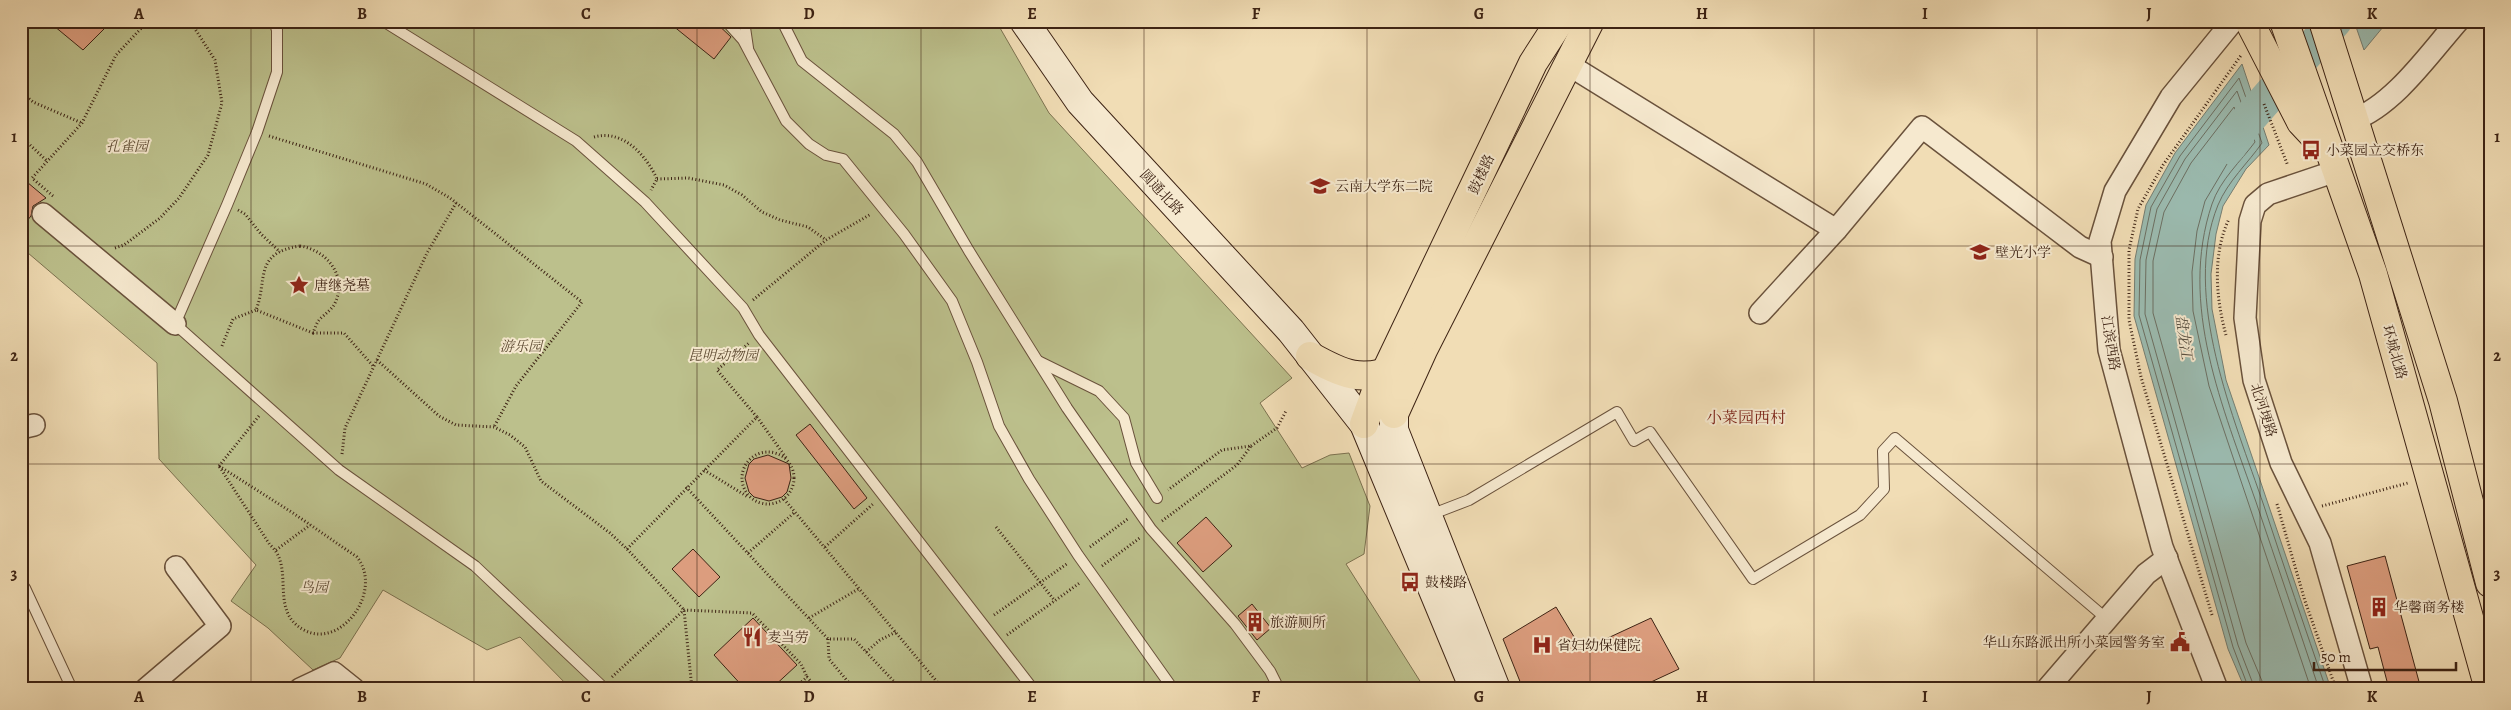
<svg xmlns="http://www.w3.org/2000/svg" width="2511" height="710" font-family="Alegreya,'Noto Serif SC',serif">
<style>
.green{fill:#bcc08c;stroke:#7c7250}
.water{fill:#9bbbb0;stroke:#757e72}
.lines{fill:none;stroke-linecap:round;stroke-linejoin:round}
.shore{stroke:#6c6f62;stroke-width:1}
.river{stroke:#9bbbb0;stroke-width:34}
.building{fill:#dc9d7e;stroke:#3d2314}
.lane-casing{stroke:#6a523c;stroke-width:12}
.street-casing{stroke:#6a523c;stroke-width:24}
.secondary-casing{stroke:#3d2314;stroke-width:30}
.primary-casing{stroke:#3d2314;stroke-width:30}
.path{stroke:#3d2314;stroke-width:3;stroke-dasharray:1 2.5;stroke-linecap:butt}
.lane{stroke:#f6e9cf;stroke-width:10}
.street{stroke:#f6e9cf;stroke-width:21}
.secondary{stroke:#f6e9cf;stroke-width:28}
.primary{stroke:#f1ddb5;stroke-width:28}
.grid{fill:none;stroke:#3d2314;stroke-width:1;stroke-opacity:0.55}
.labels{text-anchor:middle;stroke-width:4;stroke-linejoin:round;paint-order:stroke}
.park-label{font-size:14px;font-style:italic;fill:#5d4a32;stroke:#f6e9cf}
.poi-label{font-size:14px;fill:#3d2314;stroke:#f6e9cf;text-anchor:start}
.street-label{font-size:14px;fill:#3d2314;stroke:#f6e9cf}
.water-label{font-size:15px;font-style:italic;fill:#595143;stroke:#f6e9cf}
.quarter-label{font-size:16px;fill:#7a1f14;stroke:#f6e9cf}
.neatline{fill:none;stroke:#3d2314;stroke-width:2}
.grid-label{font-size:16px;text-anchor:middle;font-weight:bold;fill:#3d2314}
</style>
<rect width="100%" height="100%" fill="#f1ddb5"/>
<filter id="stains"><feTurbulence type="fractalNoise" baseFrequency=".004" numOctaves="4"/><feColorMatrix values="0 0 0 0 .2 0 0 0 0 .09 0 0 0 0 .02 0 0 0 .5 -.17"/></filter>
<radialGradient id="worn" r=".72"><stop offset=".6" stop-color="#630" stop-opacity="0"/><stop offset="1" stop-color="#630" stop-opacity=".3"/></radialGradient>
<!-- green -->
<polygon class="green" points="21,21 996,21 1049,113 1292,378 1260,403 1302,468 1330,455 1349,453 1370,506 1364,554 1346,564 1425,689 571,689 520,637 487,650 383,590 340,658 313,670 268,628 231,601 256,565 159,459 157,363 21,247"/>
<!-- water -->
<g class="water">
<polygon points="2354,21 2388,21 2364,50"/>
<polygon points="2242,64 2269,145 2246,169 2223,206 2216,234 2211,274 2212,309 2226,380 2331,689 2245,689 2228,649 2134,316 2135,259 2146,205 2175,153"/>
</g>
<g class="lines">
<!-- shore -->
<g class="shore">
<path d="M2249,689L2233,647L2139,315L2140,260L2151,207L2180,156L2239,78L2262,143C2248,163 2228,181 2218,205C2181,296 2234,418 2264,506C2284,567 2305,628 2326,689"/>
<path d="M2255,689L2238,645L2145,314L2146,260L2157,209L2185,159L2237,91L2255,142C2241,161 2220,180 2212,204C2178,305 2223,407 2256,502C2277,564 2298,626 2319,689"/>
<polyline points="2263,689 2262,681 2246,643 2153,313 2153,261 2164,212 2191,163 2234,107 2247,140 2230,159 2205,201 2197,231 2192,272 2193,311 2209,386 2311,689"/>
</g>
<!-- river -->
<polyline class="river" points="2229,147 2246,122 2335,21"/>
</g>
<!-- building -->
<g class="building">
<polygon points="48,21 112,21 83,50"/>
<polygon points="667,21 714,21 731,37 714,59"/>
<polygon points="21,177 46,198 33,206 31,216 21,228"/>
<polygon points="810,424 867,498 854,509 796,435"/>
<polygon points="768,455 789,464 791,478 787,492 782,497 769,501 754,497 749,492 745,478 749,464 754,459"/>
<polygon points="1206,517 1232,546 1203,572 1177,543"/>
<polygon points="693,549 720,577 699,597 672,569"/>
<polygon points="2385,556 2421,689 2389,689 2378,647 2370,649 2347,566"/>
<polygon points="1252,604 1271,628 1257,640 1238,616"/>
<polygon points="1556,607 1582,650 1651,618 1679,669 1636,689 1523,689 1503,639"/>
<polygon points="753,618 797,665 771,689 745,689 714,655"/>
</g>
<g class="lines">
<defs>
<g id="lane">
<polyline points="274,21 277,30 277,72 257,132 227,205 175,324 339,470 475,566 605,689"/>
<polyline points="383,21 576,141 645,202 743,308 759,335 1033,689"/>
<polyline points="726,21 743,40 786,121 809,144 826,155 843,159 904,234 952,301 977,362 999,426 1029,479 1078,555 1173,689"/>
<polyline points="744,21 748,48"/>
<polyline points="782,21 802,61 894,134 917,162 969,251 1067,408 1151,529 1235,624 1270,671 1279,689"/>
<polyline points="1038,361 1099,391 1124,418 1136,463 1157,498"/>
<polyline points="1430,515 1469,500 1617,412 1634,441 1650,432 1753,579 1860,515 1884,489 1883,451 1895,438 2108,620"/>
<polyline points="25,588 72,689"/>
</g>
<g id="street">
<polyline points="1569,65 1836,230"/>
<path d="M2353,120C2394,105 2429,54 2458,21"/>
<polyline points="2336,171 2268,194 2255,205 2250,221 2245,318 2254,380 2281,463 2320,543 2362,689"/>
<polyline points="43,214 175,324"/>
<polyline points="1760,313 1836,230 1922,127 2080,247 2102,257"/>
<polyline points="21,428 34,425"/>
<polyline points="146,689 220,626 176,567"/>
<polyline points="300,689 334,673 354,689"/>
<polyline points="2047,689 2146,574 2167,558"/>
<polyline points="2217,689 2162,547 2109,350 2100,241 2115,191 2171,97 2233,21"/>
</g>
<g id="secondary">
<polyline points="1024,21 1080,102 1291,331 1364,424 1474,689"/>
<polyline points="1394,414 1394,430 1496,689"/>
</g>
<g id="primary">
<polyline points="2249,21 2301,122 2315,137"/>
<polyline points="2284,21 2373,274 2489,689"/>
<polyline points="2323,21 2443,401 2490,583"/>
<path d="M1310,356C1344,375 1360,382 1398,369"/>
<polyline points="1394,414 1423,350 1590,21"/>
<polyline points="1364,424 1375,394 1533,63 1560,21"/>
</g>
</defs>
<!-- lane casing -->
<use href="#lane" class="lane-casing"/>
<!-- street casing -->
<use href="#street" class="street-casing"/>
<!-- secondary casing -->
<use href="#secondary" class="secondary-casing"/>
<!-- primary casing -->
<use href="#primary" class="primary-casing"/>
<!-- path -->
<g class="path">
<polyline points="21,92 33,102 82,123"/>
<polyline points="2264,104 2288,166"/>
<polyline points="269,136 426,184 450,198 582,302 516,386 494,427"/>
<path d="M594,137C623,129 646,155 657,179L651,190"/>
<polyline points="21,140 28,143 47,161"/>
<polyline points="657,179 688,178 724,185 742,195 762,212 780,220 808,227 826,240"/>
<polyline points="53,196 32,178 82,123 116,55 148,21"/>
<polyline points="238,210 245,214 261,234 280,252"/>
<path d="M300,246C327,250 349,277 334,305C330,311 325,314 320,319C317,322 315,328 313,333L256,310C268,280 253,253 300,246Z"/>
<polyline points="115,248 124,245 160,218 179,198 208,155 222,103 215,60 190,21"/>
<polyline points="753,300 826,240 871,214"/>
<polyline points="313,333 344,333 374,367"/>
<path d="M2226,335C2216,299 2212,254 2229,219"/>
<polyline points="222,346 233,319 256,310"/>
<polyline points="377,360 439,416 456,425 494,427 510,435 525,447 541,481 610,533 627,549 684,610 692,689"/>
<polyline points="757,417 787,459"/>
<polyline points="1251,446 1277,428 1286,411"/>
<circle cx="768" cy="478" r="26"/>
<polyline points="342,454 345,428 427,253 456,203"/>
<path d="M219,466L293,513L357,557C384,591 341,650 304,630C268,611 296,567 270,545Z"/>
<polyline points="219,466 259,416"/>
<polyline points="704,470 748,497"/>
<polyline points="686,487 828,639 854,639 901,689"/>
<polyline points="784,499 943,689"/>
<polyline points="2277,504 2305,601 2336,689"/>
<polyline points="2322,506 2408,483"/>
<polyline points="1162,521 1237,465 1251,446 1222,450 1168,490"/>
<polyline points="996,527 1055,601"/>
<polyline points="825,547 873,504"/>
<polyline points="1090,547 1129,518"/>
<polyline points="627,549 757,417 717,370 749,343"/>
<polyline points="276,550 310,525"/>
<polyline points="21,552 25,560 25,575"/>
<polyline points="748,553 795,512"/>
<polyline points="1102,566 1141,537"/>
<polyline points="994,615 1068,563"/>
<polyline points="2212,615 2141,377 2129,320 2129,250 2138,209 2163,165 2242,54"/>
<polyline points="809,618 860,588"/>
<polyline points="1007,635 1081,582"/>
<polyline points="828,639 829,659 854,689"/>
<polyline points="866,652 880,640 896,632"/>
<polyline points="612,677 684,610 752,613 801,664 807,677"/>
<polyline points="794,689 807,677 818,689"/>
<polyline points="929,689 939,683"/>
</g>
<!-- lane -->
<use href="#lane" class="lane"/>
<!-- street -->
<use href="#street" class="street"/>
<!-- secondary -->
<use href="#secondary" class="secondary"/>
<!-- primary -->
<use href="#primary" class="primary"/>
</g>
<!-- grid -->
<path class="grid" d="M251,21V689M474,21V689M697,21V689M921,21V689M1144,21V689M1367,21V689M1590,21V689M1814,21V689M2037,21V689M2260,21V689M21,246H2490M21,464H2490"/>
<!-- icons -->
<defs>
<symbol id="bus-bare" viewBox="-9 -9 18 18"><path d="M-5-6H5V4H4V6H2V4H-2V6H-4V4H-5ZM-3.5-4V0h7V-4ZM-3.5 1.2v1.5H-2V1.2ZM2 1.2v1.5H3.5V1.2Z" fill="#8f2418" stroke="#f6e9cf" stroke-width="2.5" paint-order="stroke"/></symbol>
<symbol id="university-bare" viewBox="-9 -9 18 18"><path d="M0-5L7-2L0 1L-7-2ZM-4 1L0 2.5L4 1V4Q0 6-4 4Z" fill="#8f2418" stroke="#f6e9cf" stroke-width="2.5" paint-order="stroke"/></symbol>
<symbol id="school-bare" viewBox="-9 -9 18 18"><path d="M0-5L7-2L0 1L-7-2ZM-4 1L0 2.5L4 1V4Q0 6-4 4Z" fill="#8f2418" stroke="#f6e9cf" stroke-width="2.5" paint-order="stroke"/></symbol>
<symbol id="sight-bare" viewBox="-9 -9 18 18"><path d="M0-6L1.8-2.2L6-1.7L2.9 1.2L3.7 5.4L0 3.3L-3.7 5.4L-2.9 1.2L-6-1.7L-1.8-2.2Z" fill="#8f2418" stroke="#f6e9cf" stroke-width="2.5" paint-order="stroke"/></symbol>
<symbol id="building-bare" viewBox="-9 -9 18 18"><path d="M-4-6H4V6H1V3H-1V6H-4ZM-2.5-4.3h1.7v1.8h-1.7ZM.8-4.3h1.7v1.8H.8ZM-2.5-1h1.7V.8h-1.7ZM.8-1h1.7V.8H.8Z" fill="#8f2418" stroke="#f6e9cf" stroke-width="2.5" paint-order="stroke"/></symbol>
<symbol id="restaurant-bare" viewBox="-9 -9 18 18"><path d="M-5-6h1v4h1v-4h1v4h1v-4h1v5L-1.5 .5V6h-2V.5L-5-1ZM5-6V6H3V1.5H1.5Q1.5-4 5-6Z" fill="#8f2418" stroke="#f6e9cf" stroke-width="2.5" paint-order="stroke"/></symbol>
<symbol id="civic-bare" viewBox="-9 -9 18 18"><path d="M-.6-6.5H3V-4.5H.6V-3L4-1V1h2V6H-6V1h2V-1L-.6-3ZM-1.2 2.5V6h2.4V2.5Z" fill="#8f2418" stroke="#f6e9cf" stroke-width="2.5" paint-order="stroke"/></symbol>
<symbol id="hospital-bare" viewBox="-9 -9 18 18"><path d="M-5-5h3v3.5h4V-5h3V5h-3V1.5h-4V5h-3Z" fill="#8f2418" stroke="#f6e9cf" stroke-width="2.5" paint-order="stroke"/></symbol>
</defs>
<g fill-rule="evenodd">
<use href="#bus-bare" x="2297" y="136" width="28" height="28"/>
<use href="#university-bare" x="1306" y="172" width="28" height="28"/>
<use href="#school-bare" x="1966" y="238" width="28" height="28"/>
<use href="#sight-bare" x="285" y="271" width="28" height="28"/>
<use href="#bus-bare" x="1396" y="568" width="28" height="28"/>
<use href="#building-bare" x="2365" y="593" width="28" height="28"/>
<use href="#building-bare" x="1241" y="608" width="28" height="28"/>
<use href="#restaurant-bare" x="738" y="623" width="28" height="28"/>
<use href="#civic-bare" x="2166" y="628" width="28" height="28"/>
<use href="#hospital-bare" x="1528" y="631" width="28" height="28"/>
</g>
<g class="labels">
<!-- park labels -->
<g class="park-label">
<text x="127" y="151">孔雀园</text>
<text x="521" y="351">游乐园</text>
<text x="723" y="360">昆明动物园</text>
<text x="314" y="592">鸟园</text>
</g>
<!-- poi labels -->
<g class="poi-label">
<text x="2326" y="155">小菜园立交桥东</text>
<text x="1335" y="191">云南大学东二院</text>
<text x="1995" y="257">壁光小学</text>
<text x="314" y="290">唐继尧墓</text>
<text x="1425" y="587">鼓楼路</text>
<text x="2394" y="612">华馨商务楼</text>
<text x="1270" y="627">旅游厕所</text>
<text x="767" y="642">麦当劳</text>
<text x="2165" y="647" text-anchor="end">华山东路派出所小菜园警务室</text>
<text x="1557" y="650">省妇幼保健院</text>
</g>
<!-- street labels -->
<g class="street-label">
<text transform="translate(1481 174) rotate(-65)" y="5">鼓楼路</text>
<text transform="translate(1162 192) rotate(47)" y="5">圆通北路</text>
<text transform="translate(2111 343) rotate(81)" y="5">江滨西路</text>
<text transform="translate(2395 352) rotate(74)" y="5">环城北路</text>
<text transform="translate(2264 410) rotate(72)" y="5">北河埂路</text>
</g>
<!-- water labels -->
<g class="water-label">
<text transform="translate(2184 337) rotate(82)" y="5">盘龙江</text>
</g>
<!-- quarter labels -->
<g class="quarter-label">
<text x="1746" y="423">小菜园西村</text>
</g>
</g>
<!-- margin -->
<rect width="2511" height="710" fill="none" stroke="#f1ddb5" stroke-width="55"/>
<!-- scale -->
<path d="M2314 662v8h142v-8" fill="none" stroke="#3d2314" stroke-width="2.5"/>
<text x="2321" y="662" font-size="15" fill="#3d2314" stroke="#f6e9cf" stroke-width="4" paint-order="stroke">50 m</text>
<rect x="28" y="28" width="2456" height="654" class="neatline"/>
<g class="grid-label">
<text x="139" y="19">A</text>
<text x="362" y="19">B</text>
<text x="586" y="19">C</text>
<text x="809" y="19">D</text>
<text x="1032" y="19">E</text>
<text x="1256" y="19">F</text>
<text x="1479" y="19">G</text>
<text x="1702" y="19">H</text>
<text x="1925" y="19">I</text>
<text x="2149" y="19">J</text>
<text x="2372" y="19">K</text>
<text x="14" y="142">1</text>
<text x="2497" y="142">1</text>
<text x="14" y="361">2</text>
<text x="2497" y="361">2</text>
<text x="14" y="579">3</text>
<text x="2497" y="579">3</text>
<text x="139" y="702">A</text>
<text x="362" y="702">B</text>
<text x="586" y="702">C</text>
<text x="809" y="702">D</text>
<text x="1032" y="702">E</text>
<text x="1256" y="702">F</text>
<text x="1479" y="702">G</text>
<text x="1702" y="702">H</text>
<text x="1925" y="702">I</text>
<text x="2149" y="702">J</text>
<text x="2372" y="702">K</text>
</g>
<rect width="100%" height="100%" filter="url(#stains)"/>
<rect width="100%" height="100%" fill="url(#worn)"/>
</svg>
